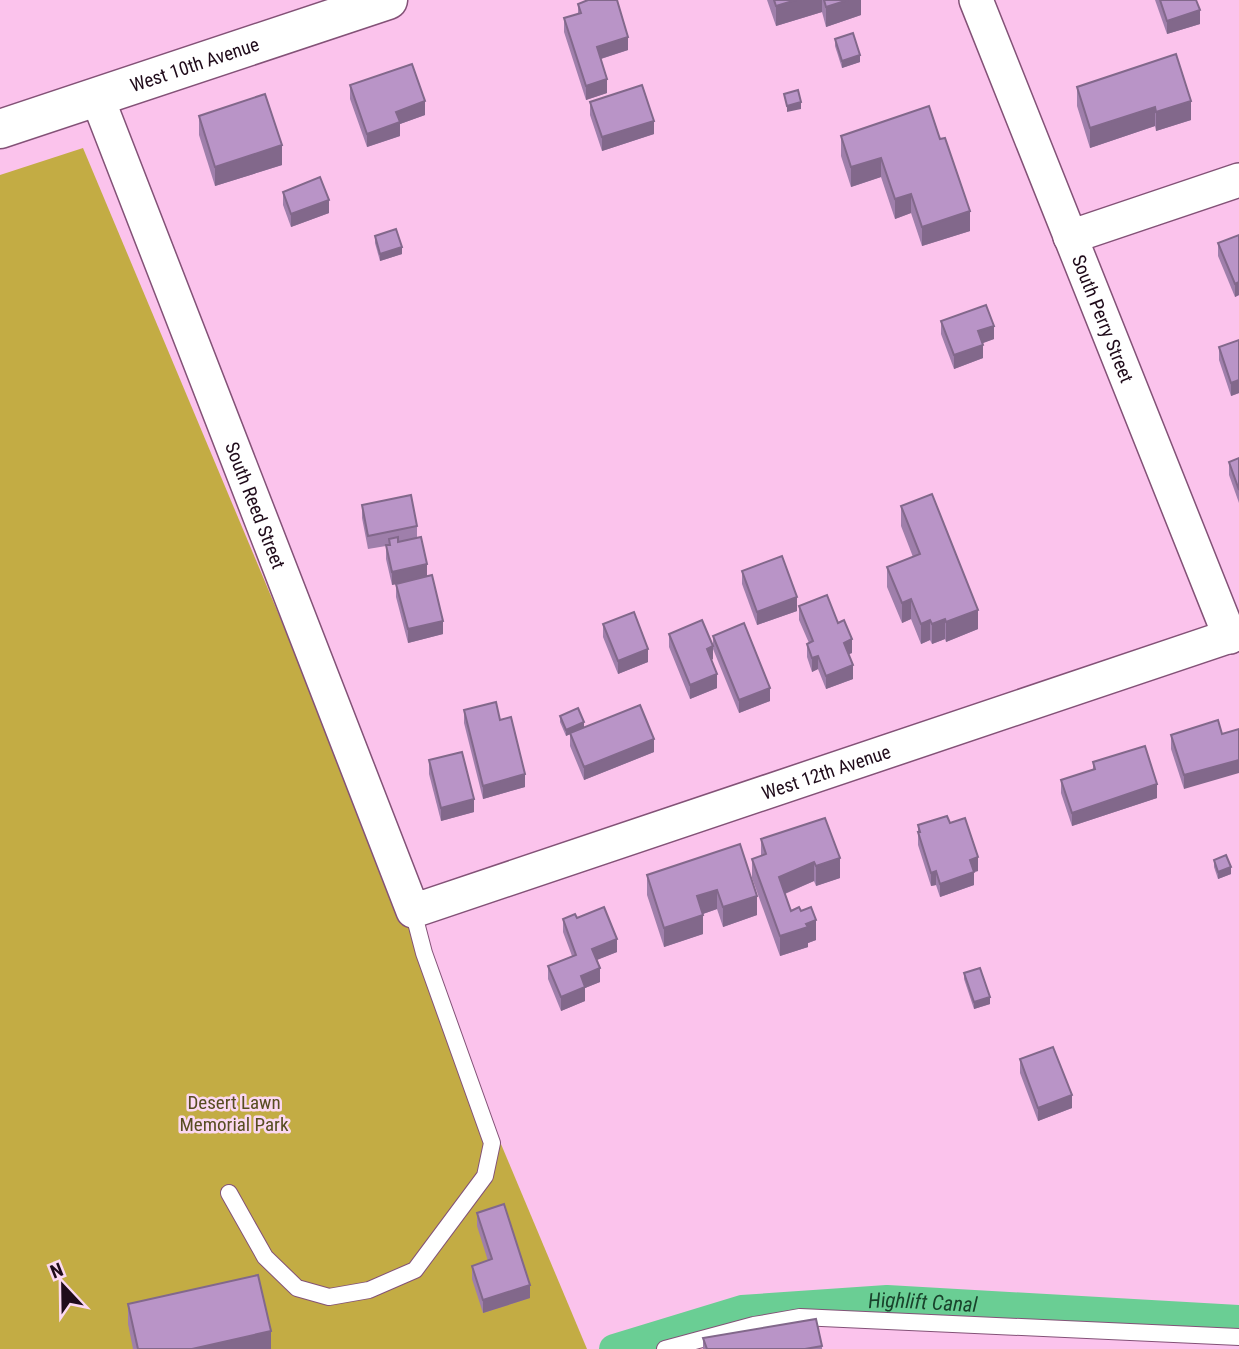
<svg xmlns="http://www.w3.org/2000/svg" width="1239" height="1349" font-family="'Roboto Condensed',sans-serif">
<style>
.green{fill:#c3ac44}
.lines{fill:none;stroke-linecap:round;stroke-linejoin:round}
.canal{stroke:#6ace94;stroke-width:30}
.lane-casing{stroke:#835277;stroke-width:18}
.street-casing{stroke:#835277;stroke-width:36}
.secondary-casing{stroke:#835277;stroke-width:41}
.lane{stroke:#fff;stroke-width:16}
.street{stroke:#fff;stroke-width:33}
.secondary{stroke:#fff;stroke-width:38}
.wall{fill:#9f7fab}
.shaded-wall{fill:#82688b}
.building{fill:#b994c7;stroke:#82688b;stroke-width:2}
.labels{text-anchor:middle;stroke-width:5;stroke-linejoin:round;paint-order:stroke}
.street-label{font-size:19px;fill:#1f0b1a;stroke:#fbd8f1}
.park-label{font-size:19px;fill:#574c21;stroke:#fbd8f1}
.water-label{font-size:21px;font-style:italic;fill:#19432c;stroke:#fbd8f1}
</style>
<rect width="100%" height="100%" fill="#fbc3ec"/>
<!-- green -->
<polygon class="green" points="83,148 587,1349 0,1349 0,175"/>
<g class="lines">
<!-- canal -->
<path class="canal" id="s1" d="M614,1349L742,1310L887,1300L1239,1320"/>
<defs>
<g id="lane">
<polyline points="229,1193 265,1257 297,1288 329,1297 369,1290 415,1270 485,1176 492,1143 424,953 413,911"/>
<polyline points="665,1349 754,1325 800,1317 1239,1337"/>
</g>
<g id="street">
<path id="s2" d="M976,0L1230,637"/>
<path id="s3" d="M97,97L413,911L1239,633"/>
<polyline points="1070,237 1239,180"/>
</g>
<g id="secondary">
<path id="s4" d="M0,129L388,0"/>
</g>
</defs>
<!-- lane casing -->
<use href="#lane" class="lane-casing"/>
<!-- street casing -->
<use href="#street" class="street-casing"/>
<!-- secondary casing -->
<use href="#secondary" class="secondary-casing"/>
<!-- lane -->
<use href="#lane" class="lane"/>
<!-- street -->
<use href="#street" class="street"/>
<!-- secondary -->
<use href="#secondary" class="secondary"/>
</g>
<!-- wall -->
<g class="wall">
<polygon points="767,0 861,0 861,15 826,27 822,12 776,26"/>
<polygon points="1155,0 1196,0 1200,24 1167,34"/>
<polygon points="578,4 628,50 601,59 607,93 586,100 564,32 564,18 578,14"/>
<polygon points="835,39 860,62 842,68 835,46"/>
<polygon points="1176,54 1191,120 1156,131 1155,126 1090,148 1077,106 1077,87"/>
<polygon points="350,85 425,115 400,124 400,136 367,147 350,99"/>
<polygon points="590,102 654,134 602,151 590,115"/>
<polygon points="199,116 282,165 215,186 199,135"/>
<polygon points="841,136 940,139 970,231 922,246 911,213 895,219 881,177 851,187 841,156"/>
<polygon points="283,192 329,213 291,227 283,205"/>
<polygon points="1239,235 1239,295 1235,297 1218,256 1218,243"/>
<polygon points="375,236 402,254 380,261 375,243"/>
<polygon points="941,321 994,339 982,343 983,358 954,369 941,334"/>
<polygon points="1239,340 1239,393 1231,396 1219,360 1219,347"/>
<polygon points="1239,458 1239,503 1229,475 1229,462"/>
<polygon points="362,505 417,526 417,538 443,634 408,643 396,597 396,584 392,585 386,559 386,546 368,549 362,518"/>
<polygon points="901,506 978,629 946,642 945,639 932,644 930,640 921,644 911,619 902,623 887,587 887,567 913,557 901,526"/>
<polygon points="742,571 797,611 757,625 742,584"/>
<polygon points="799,606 838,623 852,653 849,654 853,679 826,689 818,669 812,672 807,657 807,644 809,643 799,620"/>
<polygon points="603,624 648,662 618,674 603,637"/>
<polygon points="669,634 713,659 711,660 717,688 690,699 669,647"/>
<polygon points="713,636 770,701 739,713 713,649"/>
<polygon points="464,710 525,787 483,799 464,723"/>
<polygon points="560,716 584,727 654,752 584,780 570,746 570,734 566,736 560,722"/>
<polygon points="1222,734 1184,789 1171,749 1171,735"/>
<polygon points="429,760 474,812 441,821 429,774"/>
<polygon points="1093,762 1157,798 1072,826 1061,793 1061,780 1093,770"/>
<polygon points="825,818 840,878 816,886 814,881 785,894 791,911 816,940 808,943 808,947 780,956 752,878 752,859 761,856 761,839"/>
<polygon points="950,823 978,871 974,872 974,885 940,897 936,885 931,886 918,845 918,825"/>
<polygon points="740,844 757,915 723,927 717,909 703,914 703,934 664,947 647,895 647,875"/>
<polygon points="1214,860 1231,874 1218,879 1214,867"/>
<polygon points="577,918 617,952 596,960 600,982 585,988 585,1001 561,1011 548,979 548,966 572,956 563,932 563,919"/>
<polygon points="964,973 990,1004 974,1009 964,979"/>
<polygon points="1020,1059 1072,1108 1038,1121 1020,1073"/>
<polygon points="477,1213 530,1298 483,1313 472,1279 472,1266 488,1261 477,1226"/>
<polygon points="128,1304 271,1349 133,1349 128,1324"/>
<polygon points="703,1338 822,1346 822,1349 703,1349"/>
</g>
<!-- shaded-wall -->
<g class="shaded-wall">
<polygon points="796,0 822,0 822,12 776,26 776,6"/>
<polygon points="848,0 861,0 861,15 826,27 826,7"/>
<polygon points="1200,10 1200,24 1167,34 1167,21"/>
<polygon points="628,37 628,50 597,60 597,47"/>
<polygon points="860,55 860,62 842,68 842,61"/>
<polygon points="607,79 607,93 586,100 586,86"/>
<polygon points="425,101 425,115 400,124 400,136 367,147 367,134 396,112"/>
<polygon points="1191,101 1191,120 1156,131 1156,112"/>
<polygon points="801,102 801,109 787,112 787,106"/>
<polygon points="1155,107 1155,126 1090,148 1090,128"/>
<polygon points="654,121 654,134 602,151 602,137"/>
<polygon points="282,145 282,165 215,186 215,167"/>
<polygon points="881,158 881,177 851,187 851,167"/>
<polygon points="911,194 911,213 895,219 895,199"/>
<polygon points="329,200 329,213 291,227 291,214"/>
<polygon points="970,211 970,231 922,246 922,227"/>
<polygon points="402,247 402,254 380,261 380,254"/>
<polygon points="1239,282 1239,295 1235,297 1235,284"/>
<polygon points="994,326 994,339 978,345 978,331"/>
<polygon points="983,345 983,358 954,369 954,355"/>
<polygon points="1239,380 1239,393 1231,396 1231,383"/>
<polygon points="427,564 427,577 392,585 392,572"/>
<polygon points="797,597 797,611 757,625 757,612"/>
<polygon points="911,599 911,619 902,623 902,603"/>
<polygon points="978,610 978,629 946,642 946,622"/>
<polygon points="945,619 945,639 932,644 932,624"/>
<polygon points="930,620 930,640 921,644 921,624"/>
<polygon points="443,621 443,634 408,643 408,629"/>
<polygon points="852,639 852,653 844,656 844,643"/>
<polygon points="713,646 713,659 707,662 707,649"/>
<polygon points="648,649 648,662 618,674 618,661"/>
<polygon points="818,656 818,669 812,672 812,658"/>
<polygon points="853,665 853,679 826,689 826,676"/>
<polygon points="717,674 717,688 690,699 690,685"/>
<polygon points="770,688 770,701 739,713 739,700"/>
<polygon points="584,722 584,728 566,736 566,730"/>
<polygon points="654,739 654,752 584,780 584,767"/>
<polygon points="1239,760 1239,773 1184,789 1184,775"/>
<polygon points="525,774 525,787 483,799 483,786"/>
<polygon points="1157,784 1157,798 1072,826 1072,813"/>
<polygon points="474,799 474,812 441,821 441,808"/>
<polygon points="978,857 978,871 970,873 970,860"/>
<polygon points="840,858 840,878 816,886 816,866"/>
<polygon points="814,862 814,881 779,896 779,877"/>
<polygon points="1231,867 1231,874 1218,879 1218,872"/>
<polygon points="936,871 936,885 931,886 931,873"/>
<polygon points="974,872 974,885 940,897 940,884"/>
<polygon points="717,890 717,909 697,916 697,896"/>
<polygon points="757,896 757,915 723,927 723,907"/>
<polygon points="703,915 703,934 664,947 664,928"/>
<polygon points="816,920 816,940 808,943 808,947 780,956 780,936"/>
<polygon points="617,939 617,952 592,962 592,949"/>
<polygon points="600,968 600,982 585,988 585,1001 561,1011 561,997 581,976"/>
<polygon points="990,997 990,1004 974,1009 974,1002"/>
<polygon points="1072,1095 1072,1108 1038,1121 1038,1108"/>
<polygon points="530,1285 530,1298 483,1313 483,1300"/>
<polygon points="271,1331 271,1349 192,1349"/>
</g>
<!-- building -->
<g class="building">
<polygon points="588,0 617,0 628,37 597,47 607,79 586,86 564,18 581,13 578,4"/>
<polygon points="774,0 796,0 776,6"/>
<polygon points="824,0 848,0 826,7"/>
<polygon points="1160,0 1196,0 1200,10 1167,21"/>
<polygon points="853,33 860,55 842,61 835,39"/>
<polygon points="1176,54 1191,101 1156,112 1155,107 1090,128 1077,87"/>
<polygon points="412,64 425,101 396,112 400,122 367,134 350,85"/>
<polygon points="642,85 654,121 602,137 590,102"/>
<polygon points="798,90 801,102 787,106 784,94"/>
<polygon points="265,94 282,145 215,167 199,116"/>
<polygon points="929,106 940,139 945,138 970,211 922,227 911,194 895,199 881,158 851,167 841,136"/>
<polygon points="320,177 329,200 291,214 283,192"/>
<polygon points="396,229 402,247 380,254 375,236"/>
<polygon points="1239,235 1239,282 1235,284 1218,243"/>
<polygon points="986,305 994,326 978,331 983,345 954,355 941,321"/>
<polygon points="1239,340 1239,380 1231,383 1219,347"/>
<polygon points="1239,458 1239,490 1229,462"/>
<polygon points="932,494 978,610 946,622 945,619 932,624 930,620 921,624 911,599 902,603 887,567 920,554 901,506"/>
<polygon points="411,495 417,526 368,536 362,505"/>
<polygon points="398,537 398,542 421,537 427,564 392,572 386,545 390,545 389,539"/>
<polygon points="782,556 797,597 757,612 742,571"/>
<polygon points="432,575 443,621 408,629 396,584"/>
<polygon points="827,595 838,623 844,620 852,639 844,643 853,665 826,676 818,656 812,658 807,644 813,641 799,606"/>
<polygon points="634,612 648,649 618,661 603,624"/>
<polygon points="702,620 713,646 707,649 717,674 690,685 669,634"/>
<polygon points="744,623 770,688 739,700 713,636"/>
<polygon points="496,702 500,720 511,717 525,774 483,786 464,710"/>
<polygon points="640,705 654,739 584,767 570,733"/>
<polygon points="578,708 584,722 566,730 560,716"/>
<polygon points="1218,720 1222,734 1239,729 1239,760 1184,775 1171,735"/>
<polygon points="1145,746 1157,784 1072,813 1061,780 1095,769 1093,762"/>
<polygon points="462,752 474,799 441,808 429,760"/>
<polygon points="947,816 950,823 965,818 978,857 970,860 974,872 940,884 936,871 931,873 918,832 920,832 918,825"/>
<polygon points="825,818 840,858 816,866 814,862 779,877 791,911 799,907 801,911 811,907 816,920 806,924 808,927 780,936 752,859 766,854 761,839"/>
<polygon points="740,844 757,896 723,907 717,890 697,896 703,915 664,928 647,875"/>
<polygon points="1226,855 1231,867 1218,872 1214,860"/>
<polygon points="604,907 617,939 592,949 600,968 581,976 585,987 561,997 548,966 576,955 563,919 575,914 577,918"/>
<polygon points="980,968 990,997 974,1002 964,973"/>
<polygon points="1053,1047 1072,1095 1038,1108 1020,1059"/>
<polygon points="504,1204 530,1285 483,1300 472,1266 492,1259 477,1213"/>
<polygon points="258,1275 271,1331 192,1349 138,1349 128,1304"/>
<polygon points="816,1319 822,1346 805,1349 707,1349 703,1338"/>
</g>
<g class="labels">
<!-- street labels -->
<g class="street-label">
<text dy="7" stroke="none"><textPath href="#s4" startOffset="205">West 10th Avenue</textPath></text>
<text dy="7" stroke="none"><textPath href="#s2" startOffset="343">South Perry Street</textPath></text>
<text dy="7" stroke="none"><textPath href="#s3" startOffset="438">South Reed Street</textPath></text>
<text dy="7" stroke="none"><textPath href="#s3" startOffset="1309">West 12th Avenue</textPath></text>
</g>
<!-- park labels -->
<g class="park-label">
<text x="234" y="1109">Desert Lawn<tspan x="234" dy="22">Memorial Park</tspan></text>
</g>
<!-- water labels -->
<g class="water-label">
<text dy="7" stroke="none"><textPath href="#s1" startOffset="315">Highlift Canal</textPath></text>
</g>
</g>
<!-- north arrow -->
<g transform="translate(63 1286) rotate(338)" stroke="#fbd8f1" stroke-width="5" paint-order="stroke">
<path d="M0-5L12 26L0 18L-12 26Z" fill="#1f0b1a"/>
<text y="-10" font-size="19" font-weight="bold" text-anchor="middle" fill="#1f0b1a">N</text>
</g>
</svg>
